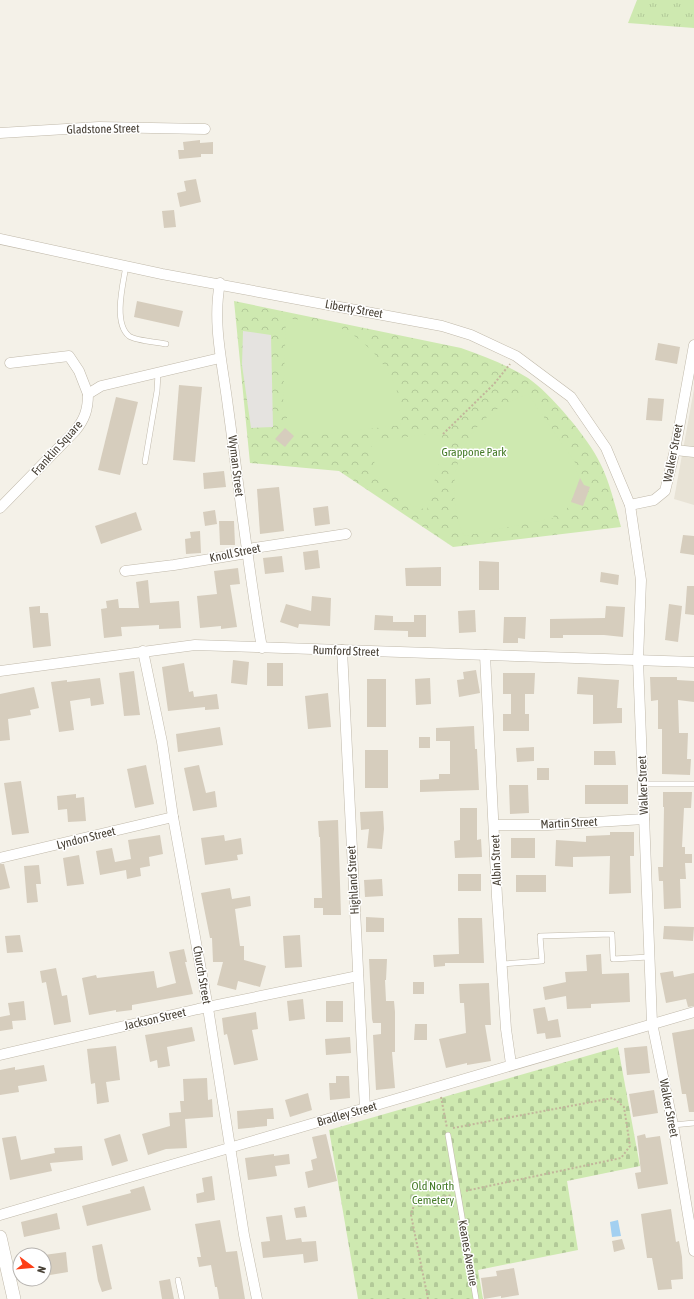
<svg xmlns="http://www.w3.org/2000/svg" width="694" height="1299" font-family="'Asap Condensed',sans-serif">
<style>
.residential{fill:#e8e3d6}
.grass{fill:url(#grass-tufts)}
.cemetery{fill:url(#cemetery-stones)}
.park{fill:url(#park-crowns)}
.pitch{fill:#cee9b0}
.parking{fill:#e5e3e0}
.water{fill:#a3d0f1}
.building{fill:#d6cdbd}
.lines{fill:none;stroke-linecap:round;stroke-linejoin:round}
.service-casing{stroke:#c0b9aa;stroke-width:6}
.minor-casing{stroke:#c0b9aa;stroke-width:11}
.tertiary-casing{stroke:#c0b9aa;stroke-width:14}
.path{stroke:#c2b59b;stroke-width:2;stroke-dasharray:2 2;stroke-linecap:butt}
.service{stroke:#fff;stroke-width:5}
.minor{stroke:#fff;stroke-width:10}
.tertiary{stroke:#fff;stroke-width:13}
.labels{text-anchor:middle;stroke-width:3;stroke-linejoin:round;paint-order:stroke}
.street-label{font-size:12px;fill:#484136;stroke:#fff}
.park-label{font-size:12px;fill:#457b28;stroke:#fff}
</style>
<defs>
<pattern id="grass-tufts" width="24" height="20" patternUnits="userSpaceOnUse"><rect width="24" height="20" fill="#cee9b0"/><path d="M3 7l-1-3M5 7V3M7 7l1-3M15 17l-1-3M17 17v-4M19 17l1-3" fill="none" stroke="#b2c998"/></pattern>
<pattern id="cemetery-stones" width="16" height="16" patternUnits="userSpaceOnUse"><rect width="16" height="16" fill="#cee9b0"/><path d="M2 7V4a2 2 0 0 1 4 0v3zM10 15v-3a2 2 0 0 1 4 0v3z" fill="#b2c998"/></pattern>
<pattern id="park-crowns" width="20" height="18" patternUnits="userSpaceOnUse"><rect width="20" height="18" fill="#cee9b0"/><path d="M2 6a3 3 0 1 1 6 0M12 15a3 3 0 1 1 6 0" fill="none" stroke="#b2c998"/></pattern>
</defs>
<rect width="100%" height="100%" fill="#f4f1e8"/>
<!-- residential -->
<polygon class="residential" points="694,389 694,505 674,499"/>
<!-- grass -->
<polygon class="grass" points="637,0 694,0 694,28 628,23"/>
<!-- cemetery -->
<polygon class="cemetery" points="618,1047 640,1166 567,1181 578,1250 478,1270 483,1299 358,1299 329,1130"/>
<!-- park -->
<path class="park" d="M234,301L461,348C484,356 507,365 528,378C550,393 589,439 600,463C610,483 615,505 621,527L453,547L339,471L250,463Z"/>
<!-- pitch -->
<g class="pitch">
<path d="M286,318C299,320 313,320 326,323C358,331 386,360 397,391C400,402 400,414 401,425L319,435V432L295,434L287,427V407L283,406Z"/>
<path d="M528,394L576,464L574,467L580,479L569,507L553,515L554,518L464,536C438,475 465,415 528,394Z"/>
<polygon points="434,433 443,438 444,444 427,510 407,504 376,472 371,442"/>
</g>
<!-- parking -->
<polygon class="parking" points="243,331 271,335 273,427 251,428 242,365"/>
<!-- water -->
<polygon class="water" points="618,1220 621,1236 612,1237 610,1222"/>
<!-- building -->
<g class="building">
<polygon points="200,140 200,143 213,142 213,154 201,154 201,157 179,159 178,150 184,150 183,142"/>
<polygon points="196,179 201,202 180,207 177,193 186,191 184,181"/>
<polygon points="174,210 176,227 164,228 162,211"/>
<polygon points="137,301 183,311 179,327 134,317"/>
<polygon points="658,343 680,347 677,364 655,360"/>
<polygon points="179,385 202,387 195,462 173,460"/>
<polygon points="116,397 138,402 120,475 98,470"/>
<polygon points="648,398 664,399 662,421 646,420"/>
<polygon points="285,428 294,436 285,447 275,439"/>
<polygon points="224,471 226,487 204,489 203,473"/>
<polygon points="580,478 584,485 590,487 583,506 571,502"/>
<polygon points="279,487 284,531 260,534 257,489"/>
<polygon points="328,506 330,524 315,526 313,508"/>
<polygon points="215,510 217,524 205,526 203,512"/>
<polygon points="136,512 142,530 101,544 95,526"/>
<polygon points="219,521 234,521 235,545 220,545"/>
<polygon points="200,531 201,553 186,554 185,539 191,538 190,532"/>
<polygon points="683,535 694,536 694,555 680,553"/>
<polygon points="318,550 320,568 305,570 303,552"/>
<polygon points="282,556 284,572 265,574 263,558"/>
<polygon points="479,561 499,562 499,590 479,590"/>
<polygon points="441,567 441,586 406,586 405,568"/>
<polygon points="238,568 240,584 230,585 237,627 221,629 221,626 200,628 197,596 217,594 214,571"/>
<polygon points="601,572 619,575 618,585 600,582"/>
<polygon points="148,580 150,603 179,601 181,628 159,629 159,625 121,627 122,636 104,638 101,609 107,608 106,601 118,599 119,608 139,608 136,582"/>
<polygon points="687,586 694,586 694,615 685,614"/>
<polygon points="312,596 331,598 330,626 299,624 298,628 280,622 286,604 311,611"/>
<polygon points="669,604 682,606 678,642 665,640"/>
<polygon points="40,606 40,613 48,613 51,646 33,648 29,607"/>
<polygon points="606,606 625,607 623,637 604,635 563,635 563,638 550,638 550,619 605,618"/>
<polygon points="475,610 476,632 459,633 458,611"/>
<polygon points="375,615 393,616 393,622 414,622 414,615 426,615 426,637 408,637 408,631 374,630"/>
<polygon points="504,617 526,617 525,639 518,638 518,643 503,643"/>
<polygon points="233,660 249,662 247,685 231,683"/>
<polygon points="184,663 189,692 193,691 194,697 217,694 219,709 205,710 205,707 168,711 162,667"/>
<rect x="267" y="663" width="16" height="23"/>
<polygon points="476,670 480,693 459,697 457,680 464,679 463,672"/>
<polygon points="134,671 140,715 124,716 119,673"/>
<polygon points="503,673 535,673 534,694 525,694 525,714 529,714 529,731 503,731 503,714 511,714 511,694 503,694"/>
<polygon points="578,677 619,680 617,708 622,708 622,723 593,724 593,695 577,694"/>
<polygon points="650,677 677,677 677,680 694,681 694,702 678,700 679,733 688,733 687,759 691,759 690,775 662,774 662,729 658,729 658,700 651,701"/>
<polygon points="100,678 104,704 91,706 90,698 70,701 74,730 59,732 51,682 67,680 67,682"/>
<polygon points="430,678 431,704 416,705 415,679"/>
<rect x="367" y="679" width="19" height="48"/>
<polygon points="34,687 39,708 30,710 31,715 8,719 10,740 0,741 0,694"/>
<polygon points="328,693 331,727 308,729 305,696"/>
<polygon points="474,726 475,749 477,749 479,790 420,792 420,780 439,779 439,774 450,774 450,741 436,741 436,728"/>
<polygon points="220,727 223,745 178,752 176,734"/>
<rect x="419" y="737" width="11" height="11"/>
<polygon points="534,747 534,761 517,762 516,748"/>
<rect x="365" y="750" width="23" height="38"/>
<polygon points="594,751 615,751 616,765 594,765"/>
<polygon points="146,765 154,804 135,808 127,769"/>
<polygon points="199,765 206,793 215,791 217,807 193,811 184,768"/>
<rect x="537" y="768" width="12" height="12"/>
<polygon points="21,781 29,833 12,835 4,783"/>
<polygon points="509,785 528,785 529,813 510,814"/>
<rect x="585" y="785" width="43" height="19"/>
<polygon points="663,792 692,792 691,808 684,808 682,847 685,847 685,854 692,854 692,863 685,863 686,879 680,879 681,908 664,909 663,881 659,881 658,867 663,867 664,807 663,807"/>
<polygon points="76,794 76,798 84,797 86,821 68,822 67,809 58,810 57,796"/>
<polygon points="460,808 477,808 477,840 481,839 482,857 455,858 454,841 460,840"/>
<polygon points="383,811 384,829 382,849 367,848 369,829 361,830 360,812"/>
<polygon points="338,820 341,915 323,915 323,908 314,908 314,898 322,898 320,837 319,837 318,821"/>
<polygon points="610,832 634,832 634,856 630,856 631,893 609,894 610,856 573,857 573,867 555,866 556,840 586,842 586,836 610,835"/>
<polygon points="160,835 163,854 149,857 150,866 140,868 141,876 127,879 126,870 100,875 96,851 112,848 115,862 131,859 128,840"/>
<polygon points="224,835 225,841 241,838 243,854 237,855 238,860 205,865 201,838"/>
<rect x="511" y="838" width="24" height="20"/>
<polygon points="79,855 84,884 67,886 63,858"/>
<polygon points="0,864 4,864 10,888 0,890"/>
<polygon points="39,865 41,884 36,884 38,902 27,903 24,866"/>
<rect x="458" y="874" width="23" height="17"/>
<rect x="516" y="875" width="30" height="17"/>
<polygon points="382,879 383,896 365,897 364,880"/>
<polygon points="230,888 232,899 250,896 251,906 235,909 240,946 244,946 244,960 266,966 260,987 238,981 236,990 217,985 223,962 213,962 212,938 210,938 201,893"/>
<polygon points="366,917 384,918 384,932 366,932"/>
<polygon points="458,918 482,918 484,963 445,963 445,966 434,967 433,955 459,954"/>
<polygon points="664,926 694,927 693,941 663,939"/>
<polygon points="20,935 23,952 7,953 5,936"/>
<polygon points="300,935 302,967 285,968 283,936"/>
<polygon points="184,949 187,962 185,962 193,994 132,1005 132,1010 116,1012 116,1010 89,1015 82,978 96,975 97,978 154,971 157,988 176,983 169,952"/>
<polygon points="601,954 602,974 629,973 630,1002 591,1004 591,1008 567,1009 566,996 545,1000 543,987 566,982 565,972 587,971 586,955"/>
<polygon points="369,959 387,959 386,980 385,980 386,1001 394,1001 395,1012 395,1052 392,1052 395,1088 376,1090 373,1035 381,1034 381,1023 373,1023 372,1019"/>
<polygon points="56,968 62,996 67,995 71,1022 54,1025 46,982 42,983 40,971"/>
<polygon points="673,971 674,977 694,973 694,1006 688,1007 686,999 666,1003 660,973"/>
<rect x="413" y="982" width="11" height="12"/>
<polygon points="489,983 491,1025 485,1025 491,1061 467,1065 467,1063 446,1068 439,1039 466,1033 464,1003 460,1003 459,984"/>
<polygon points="303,999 305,1019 289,1021 287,1001"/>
<polygon points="24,1001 26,1020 12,1021 13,1029 0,1031 0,1017 10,1015 8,1003"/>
<rect x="326" y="1001" width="17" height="21"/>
<polygon points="545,1007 548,1021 558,1019 561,1037 546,1039 545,1033 537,1034 533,1009"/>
<polygon points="256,1012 258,1029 252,1030 258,1060 234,1065 227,1034 224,1035 222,1018"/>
<polygon points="415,1024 427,1024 427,1040 414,1040"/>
<polygon points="192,1027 195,1041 167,1047 170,1066 158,1068 157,1060 150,1062 145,1035"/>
<polygon points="694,1029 694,1112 689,1112 686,1094 682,1094 672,1033"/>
<polygon points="350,1037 351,1053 326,1055 325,1039"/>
<polygon points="116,1046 120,1080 106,1082 109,1102 97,1104 95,1083 91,1084 87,1049"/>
<polygon points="647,1046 650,1073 627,1075 624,1048"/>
<polygon points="44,1065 47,1081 18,1086 19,1092 0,1095 0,1070 15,1067 15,1070"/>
<polygon points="336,1076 349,1076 350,1098 330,1100 329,1083 336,1083"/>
<polygon points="207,1078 208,1100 212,1099 213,1117 185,1119 187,1148 166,1149 148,1155 142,1134 170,1126 169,1113 181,1112 180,1101 184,1101 183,1079"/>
<polygon points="654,1090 658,1113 633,1117 629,1094"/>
<polygon points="308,1093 312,1110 290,1117 285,1100"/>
<polygon points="273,1108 274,1119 267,1119 267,1126 238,1129 237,1111"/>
<polygon points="120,1134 128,1161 112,1166 104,1139"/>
<polygon points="326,1134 337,1181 308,1188 305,1172 313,1170 311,1160 317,1158 312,1137"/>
<polygon points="645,1134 646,1138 660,1136 668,1184 638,1189 635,1173 641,1172 637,1136"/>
<polygon points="16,1136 21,1160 55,1153 54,1148 82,1146 83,1160 50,1163 52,1171 10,1180 2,1138"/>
<polygon points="274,1154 274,1156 289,1154 290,1164 275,1166 277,1176 248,1180 245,1158"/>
<polygon points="212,1176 215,1200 197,1203 196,1194 204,1192 202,1178"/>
<polygon points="144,1186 151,1210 87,1226 82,1206 131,1193 130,1190"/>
<polygon points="305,1206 307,1217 296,1218 294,1208"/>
<polygon points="671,1209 676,1242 679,1241 682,1257 683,1279 671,1280 672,1289 658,1290 652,1258 647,1258 641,1214"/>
<polygon points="57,1213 60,1229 24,1237 21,1222"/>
<polygon points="282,1215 286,1240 301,1238 302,1242 316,1241 318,1261 304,1263 303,1254 263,1258 261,1242 270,1241 266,1217"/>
<polygon points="220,1220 226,1252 237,1251 245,1299 219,1299 217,1287 215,1287 211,1265 199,1267 197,1257 201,1257 195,1224"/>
<polygon points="622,1239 625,1249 614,1252 612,1241"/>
<polygon points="102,1244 112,1289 102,1292 98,1281 92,1246"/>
<polygon points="66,1252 68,1272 44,1276 44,1255"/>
<polygon points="514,1268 519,1295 501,1298 501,1296 484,1299 481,1278 497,1276 496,1271"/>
<polygon points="170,1279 174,1299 162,1299 159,1281"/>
</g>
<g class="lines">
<defs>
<g id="service">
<path d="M126,266C123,284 113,323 129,336C136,341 158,342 166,344"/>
<polyline points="145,462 157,391 158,373"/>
<polyline points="643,784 694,784"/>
<polyline points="502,964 542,961 540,936 612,934 613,959 649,957"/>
<polyline points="673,1125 694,1123"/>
<polyline points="448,1135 476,1299"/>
<polyline points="178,1280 182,1299"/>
</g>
<g id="minor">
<polyline points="0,133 99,127 205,129"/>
<polyline points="0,239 162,274 442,326 471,335 516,356 571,397 606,448 630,505 641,580 638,660 652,1023 673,1125 694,1251"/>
<path d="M220,283C212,324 223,366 228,407C239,487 248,568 262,648"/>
<polyline points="10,363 69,356 79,371 88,394"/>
<polyline points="675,450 694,452"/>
<polyline points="630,505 654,500 665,491 675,450 694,345"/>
<path d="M0,508L75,431C85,419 88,409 88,394L101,386L220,358"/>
<polyline points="125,571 174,565 247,553 254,548 346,534"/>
<polyline points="342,650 365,1109"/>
<polyline points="143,651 162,742 173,817 208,1008 244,1235 257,1299"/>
<polyline points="485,655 497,897 506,1029 511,1064"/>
<polyline points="0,671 195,645 694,662"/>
<polyline points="494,825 548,825 644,819"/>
<polyline points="0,858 173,817"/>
<polyline points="0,1055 198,1009 358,976"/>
<polyline points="0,1215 694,1012"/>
</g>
<polyline id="tertiary" points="0,1237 14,1299"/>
</defs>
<!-- service casing -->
<use href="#service" class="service-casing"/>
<!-- minor casing -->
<use href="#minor" class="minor-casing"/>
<!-- tertiary casing -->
<use href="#tertiary" class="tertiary-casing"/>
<!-- path -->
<g class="path">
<polyline points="443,434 494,384 510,364"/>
<polyline points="441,1097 447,1128"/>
<polyline points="453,1128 613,1098 624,1107 630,1146 621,1158 465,1191"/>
<polyline points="428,1299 411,1215 414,1205 451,1195"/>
</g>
<!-- service -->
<use href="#service" class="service"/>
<!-- minor -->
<use href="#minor" class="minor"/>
<!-- tertiary -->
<use href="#tertiary" class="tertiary"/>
</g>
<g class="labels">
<!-- street labels -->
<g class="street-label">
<text transform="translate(103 129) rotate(-1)" y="4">Gladstone Street</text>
<text transform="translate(354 309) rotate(10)" y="4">Liberty Street</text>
<text transform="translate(57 448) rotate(-48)" y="4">Franklin Square</text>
<text transform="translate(673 453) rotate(-79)" y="4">Walker Street</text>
<text transform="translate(236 466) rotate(83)" y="4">Wyman Street</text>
<text transform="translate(235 553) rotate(-12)" y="4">Knoll Street</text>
<text transform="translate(346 651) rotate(2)" y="4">Rumford Street</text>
<text transform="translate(643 785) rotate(-92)" y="4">Walker Street</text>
<text transform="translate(569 823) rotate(-3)" y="4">Martin Street</text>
<text transform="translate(86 838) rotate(-14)" y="4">Lyndon Street</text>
<text transform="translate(496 860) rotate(-92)" y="4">Albin Street</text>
<text transform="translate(353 880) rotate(-93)" y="4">Highland Street</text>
<text transform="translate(202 975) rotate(80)" y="4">Church Street</text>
<text transform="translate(155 1019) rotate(-13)" y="4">Jackson Street</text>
<text transform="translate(669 1108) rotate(79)" y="4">Walker Street</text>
<text transform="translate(347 1114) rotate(-16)" y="4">Bradley Street</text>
<text transform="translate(468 1253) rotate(80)" y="4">Keanes Avenue</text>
</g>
<!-- park labels -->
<g class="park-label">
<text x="474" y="456">Grappone Park</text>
<text x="433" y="1190">Old North<tspan x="433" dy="14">Cemetery</tspan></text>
</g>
</g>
<!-- north arrow -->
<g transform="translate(32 1267) rotate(106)"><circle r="19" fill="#ffffff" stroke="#b6b3af"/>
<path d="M0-3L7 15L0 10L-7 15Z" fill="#fd3e16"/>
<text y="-6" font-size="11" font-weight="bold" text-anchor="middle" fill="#484136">N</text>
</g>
</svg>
